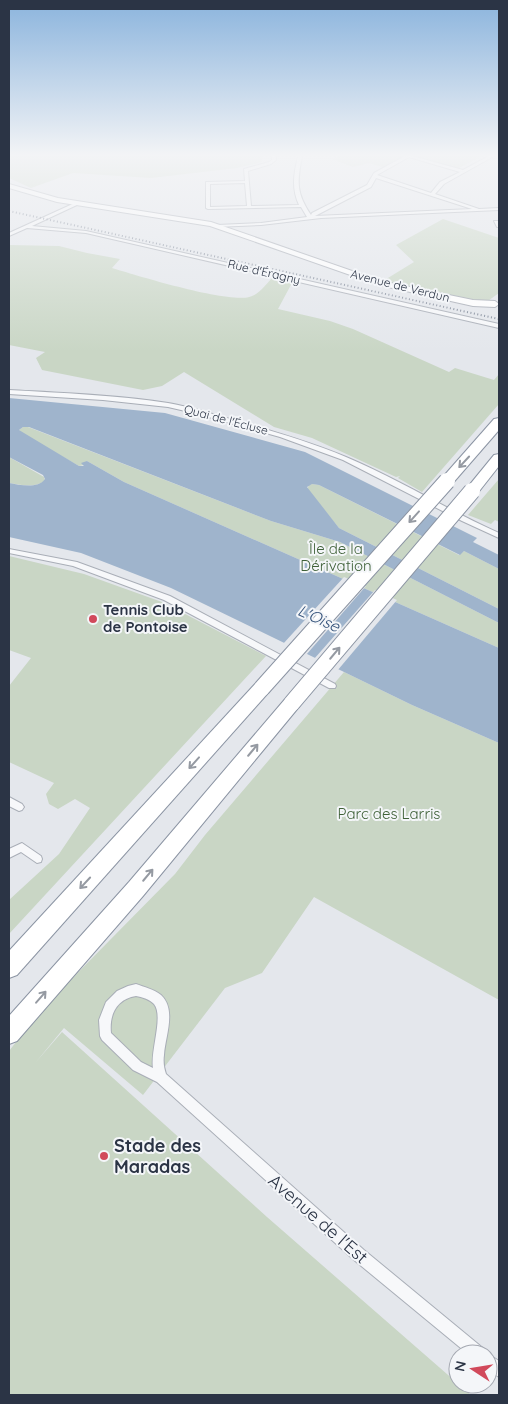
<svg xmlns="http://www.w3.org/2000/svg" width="508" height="1404" font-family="Quicksand,sans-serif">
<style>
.green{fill:#c9d6c5}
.water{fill:#9fb4cc}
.pier{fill:#e4e7ec}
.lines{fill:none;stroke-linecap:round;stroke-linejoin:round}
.minor-casing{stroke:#a9aeb7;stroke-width:2}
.secondary-casing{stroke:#a9aeb7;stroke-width:2}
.motorway-casing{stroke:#8b94a3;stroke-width:2}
.minor{fill:#f7f8fa;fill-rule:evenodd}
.secondary{fill:#fff;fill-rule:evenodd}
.motorway{fill:#fff;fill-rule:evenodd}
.rail{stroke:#7d8696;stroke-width:2;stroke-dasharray:1 2.5;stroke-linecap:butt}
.motorway-bridge-casing{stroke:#8b94a3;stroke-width:18;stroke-linecap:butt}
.motorway-bridge{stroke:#fff;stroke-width:16}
.oneway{stroke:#959aa2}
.poi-dot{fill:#d1495b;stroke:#f4f6f9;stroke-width:2}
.labels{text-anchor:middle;stroke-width:4;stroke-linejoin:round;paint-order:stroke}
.far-street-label{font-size:12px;fill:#2b3445;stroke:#f4f6f9}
.park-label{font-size:15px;fill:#3f6138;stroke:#f4f6f9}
.poi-label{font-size:15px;font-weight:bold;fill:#2b3445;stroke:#f4f6f9;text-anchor:start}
.water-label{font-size:16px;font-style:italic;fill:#34527a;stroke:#f4f6f9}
.near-poi-label{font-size:18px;font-weight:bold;fill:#2b3445;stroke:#f4f6f9;text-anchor:start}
.near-street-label{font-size:18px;fill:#2b3445;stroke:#f4f6f9}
</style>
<rect width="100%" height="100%" fill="#e4e7ec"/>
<!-- green -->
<g class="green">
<polygon points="9,156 262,156 262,162 237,168 151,178 73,173 31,188 9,178"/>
<polygon points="339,156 407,156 386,168 369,163 353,167 332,159"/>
<polygon points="414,156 482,156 457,169"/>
<polygon points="443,219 499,238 499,293 485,303 383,281 414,262 396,245"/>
<path d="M9,245L59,246L87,253L120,259L112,268C138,276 227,303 249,297C259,295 266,284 273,277L293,281L278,309L330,321L353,329L449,372L455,368L494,380L499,374V404L422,492L398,478L400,476L396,477L312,438L274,427L184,372L162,386L143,390L42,370L36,358L45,352L9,345Z"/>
<polygon points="23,427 28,427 271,521 340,542 499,623 499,648 124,482 87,461 84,465 79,466 21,433 19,430"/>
<path d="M9,457L44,477L45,481C34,488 21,485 9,483Z"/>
<polygon points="499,479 499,522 495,520 491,524 468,515"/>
<polygon points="312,484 319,485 459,555 464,551 499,569 499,609 339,528 307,489 309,485"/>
<polygon points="9,556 84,574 162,602 266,656 9,934 9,900 59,854 90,808 75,799 58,809 49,804 46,794 54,783 9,762 9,686 31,658 9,650"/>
<polygon points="344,672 412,705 499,743 499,1000 314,897 262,973 225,988 143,1095 64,1028 36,1062 62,1032 267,1217 471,1395 9,1395 9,1051 42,1009 175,874 205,835"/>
</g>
<!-- water -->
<path class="water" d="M9,398L165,413L305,452L477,538L473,542L499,555V569L464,551L460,555L319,485L312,484L307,487L339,528L499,609V623L340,542L271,521L29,427H23L19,430L79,466H84L81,463L87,461L124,482L499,648V743L412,705L171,588L81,553L9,537V483C20,485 38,489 45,479L43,475L9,457Z"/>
<!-- pier -->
<g class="pier">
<polygon points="344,577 366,586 306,655 283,644"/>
<polygon points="375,590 397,600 337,671 314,659"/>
</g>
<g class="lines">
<defs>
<g id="minor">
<path d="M272,156H276V160L271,164L248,171L251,206L299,205C291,188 294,173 298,156H302C297,182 296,193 311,215L312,213L367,185L374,173L405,156H412L463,170L489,156H494L444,184L435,194L479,209L499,208V210L321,218L261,225L215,227V226L217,225L261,223L307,217L301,207L208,209L206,208V182L245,181L244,169L269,162L272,160ZM409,157L460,172L440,182L431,193L377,175ZM376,178L472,209L315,216L371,187ZM245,183L247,206L210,207V184Z"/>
<polygon points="77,202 79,202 79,204 32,226 86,231 499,324 499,328 86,233 27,228 9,236 9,233"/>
<polygon points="494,221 499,221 499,227 497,227"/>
<path d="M9,390C62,393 116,395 168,403C192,407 215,415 238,421C275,432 311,442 346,457C399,479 447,510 499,533V538L462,521L343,460L280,437L194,413L168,407L103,400L9,394Z"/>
<polygon points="9,549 77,562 170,596 335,684 336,686 335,688 329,688 164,600 73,566 9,553"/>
<polygon points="9,797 22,804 24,807 22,810 19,811 9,806"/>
<polygon points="22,843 41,856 42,859 41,862 37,863 21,852 9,858 9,849"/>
<path d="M136,984C144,987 154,989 161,995C177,1010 165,1037 164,1055C163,1062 164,1068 166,1074L364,1250L484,1349L486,1354H468L354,1260L157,1082L133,1070L102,1040L100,1036L99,1020L106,1002L117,991L128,986ZM136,996C142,997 149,999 154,1004C164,1016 150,1051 153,1068L141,1062L111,1033C109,1014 117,999 136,996Z"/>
<polygon points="488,1354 499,1361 499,1377 488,1370"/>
</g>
<polygon id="secondary" points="9,184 58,198 211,222 381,281 473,300 495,301 499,304 495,307 473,306 379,285 210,226 57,202 9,188"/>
<g id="motorway">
<polygon points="499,418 499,430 452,484 442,484 440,481 442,478 494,419"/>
<polygon points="499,454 499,466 477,494 467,494 465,491 467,488 494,455"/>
<polygon points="262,681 268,683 271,688 268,693 17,975 9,978 9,951 256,683"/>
<polygon points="292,696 298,698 301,703 298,708 143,896 17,1041 9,1044 9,1016 129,882 286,698"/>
</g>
</defs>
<!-- minor casing -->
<use href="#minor" class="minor-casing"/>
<!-- secondary casing -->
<use href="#secondary" class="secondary-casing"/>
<!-- motorway casing -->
<use href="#motorway" class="motorway-casing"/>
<!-- minor -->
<use href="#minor" class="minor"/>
<!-- secondary -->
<use href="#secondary" class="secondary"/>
<!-- motorway -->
<use href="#motorway" class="motorway"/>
<!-- rail -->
<polyline class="rail" points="9,211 499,319"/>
<defs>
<g id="motorway-bridge">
<polyline points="262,688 447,481"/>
<polyline points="292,703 472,491"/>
</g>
</defs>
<!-- motorway-bridge casing -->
<use href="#motorway-bridge" class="motorway-bridge-casing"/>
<!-- motorway-bridge -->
<use href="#motorway-bridge" class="motorway-bridge"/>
</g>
<!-- one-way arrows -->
<defs><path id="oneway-shaft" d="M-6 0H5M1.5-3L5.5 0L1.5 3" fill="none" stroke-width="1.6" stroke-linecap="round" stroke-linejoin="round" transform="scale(1.25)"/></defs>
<g class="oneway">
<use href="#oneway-shaft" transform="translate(464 462) rotate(133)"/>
<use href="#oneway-shaft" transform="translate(414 517) rotate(132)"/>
<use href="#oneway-shaft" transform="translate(335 653) rotate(-50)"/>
<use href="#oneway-shaft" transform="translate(253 750) rotate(-50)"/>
<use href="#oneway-shaft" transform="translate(194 763) rotate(132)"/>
<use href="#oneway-shaft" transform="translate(148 875) rotate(-50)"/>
<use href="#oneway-shaft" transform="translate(85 883) rotate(133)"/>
<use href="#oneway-shaft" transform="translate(41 997) rotate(-49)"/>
</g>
<!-- sky -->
<linearGradient id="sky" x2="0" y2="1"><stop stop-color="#8bb4dd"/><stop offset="0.44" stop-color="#f3f4f6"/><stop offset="1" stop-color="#f3f4f6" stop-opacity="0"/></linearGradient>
<rect width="508" height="352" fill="url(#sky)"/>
<!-- markers -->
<g class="poi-dot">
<circle cx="93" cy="619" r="5"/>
<circle cx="104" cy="1156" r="5"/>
</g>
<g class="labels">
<!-- far-street labels -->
<g class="far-street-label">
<text transform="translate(264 272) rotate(13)" y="4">Rue d'Éragny</text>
<text transform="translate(400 286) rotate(14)" y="4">Avenue de Verdun</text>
<text transform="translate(226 420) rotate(15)" y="4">Quai de l'Écluse</text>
</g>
<!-- park labels -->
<g class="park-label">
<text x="336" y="554">Île de la<tspan x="336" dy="17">Dérivation</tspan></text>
<text x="389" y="819">Parc des Larris</text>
</g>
<!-- poi labels -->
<g class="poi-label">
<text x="103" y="615">Tennis Club<tspan x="103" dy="17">de Pontoise</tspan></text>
</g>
<!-- water labels -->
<g class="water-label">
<text transform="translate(319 618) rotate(24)" y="6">L'Oise</text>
</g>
<!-- near-poi labels -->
<g class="near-poi-label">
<text x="114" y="1152">Stade des<tspan x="114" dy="21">Maradas</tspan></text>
</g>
<!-- near-street labels -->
<g class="near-street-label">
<text transform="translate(318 1219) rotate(41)" y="6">Avenue de l'Est</text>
</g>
</g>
<!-- border -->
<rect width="508" height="1404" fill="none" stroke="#2b3445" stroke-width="20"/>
<!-- north arrow -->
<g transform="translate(473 1369) rotate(282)"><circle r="24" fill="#f4f6f9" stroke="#a4a8b1"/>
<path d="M0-4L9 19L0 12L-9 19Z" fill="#d1495b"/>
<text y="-8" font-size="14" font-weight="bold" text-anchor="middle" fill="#2b3445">N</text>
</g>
</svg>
